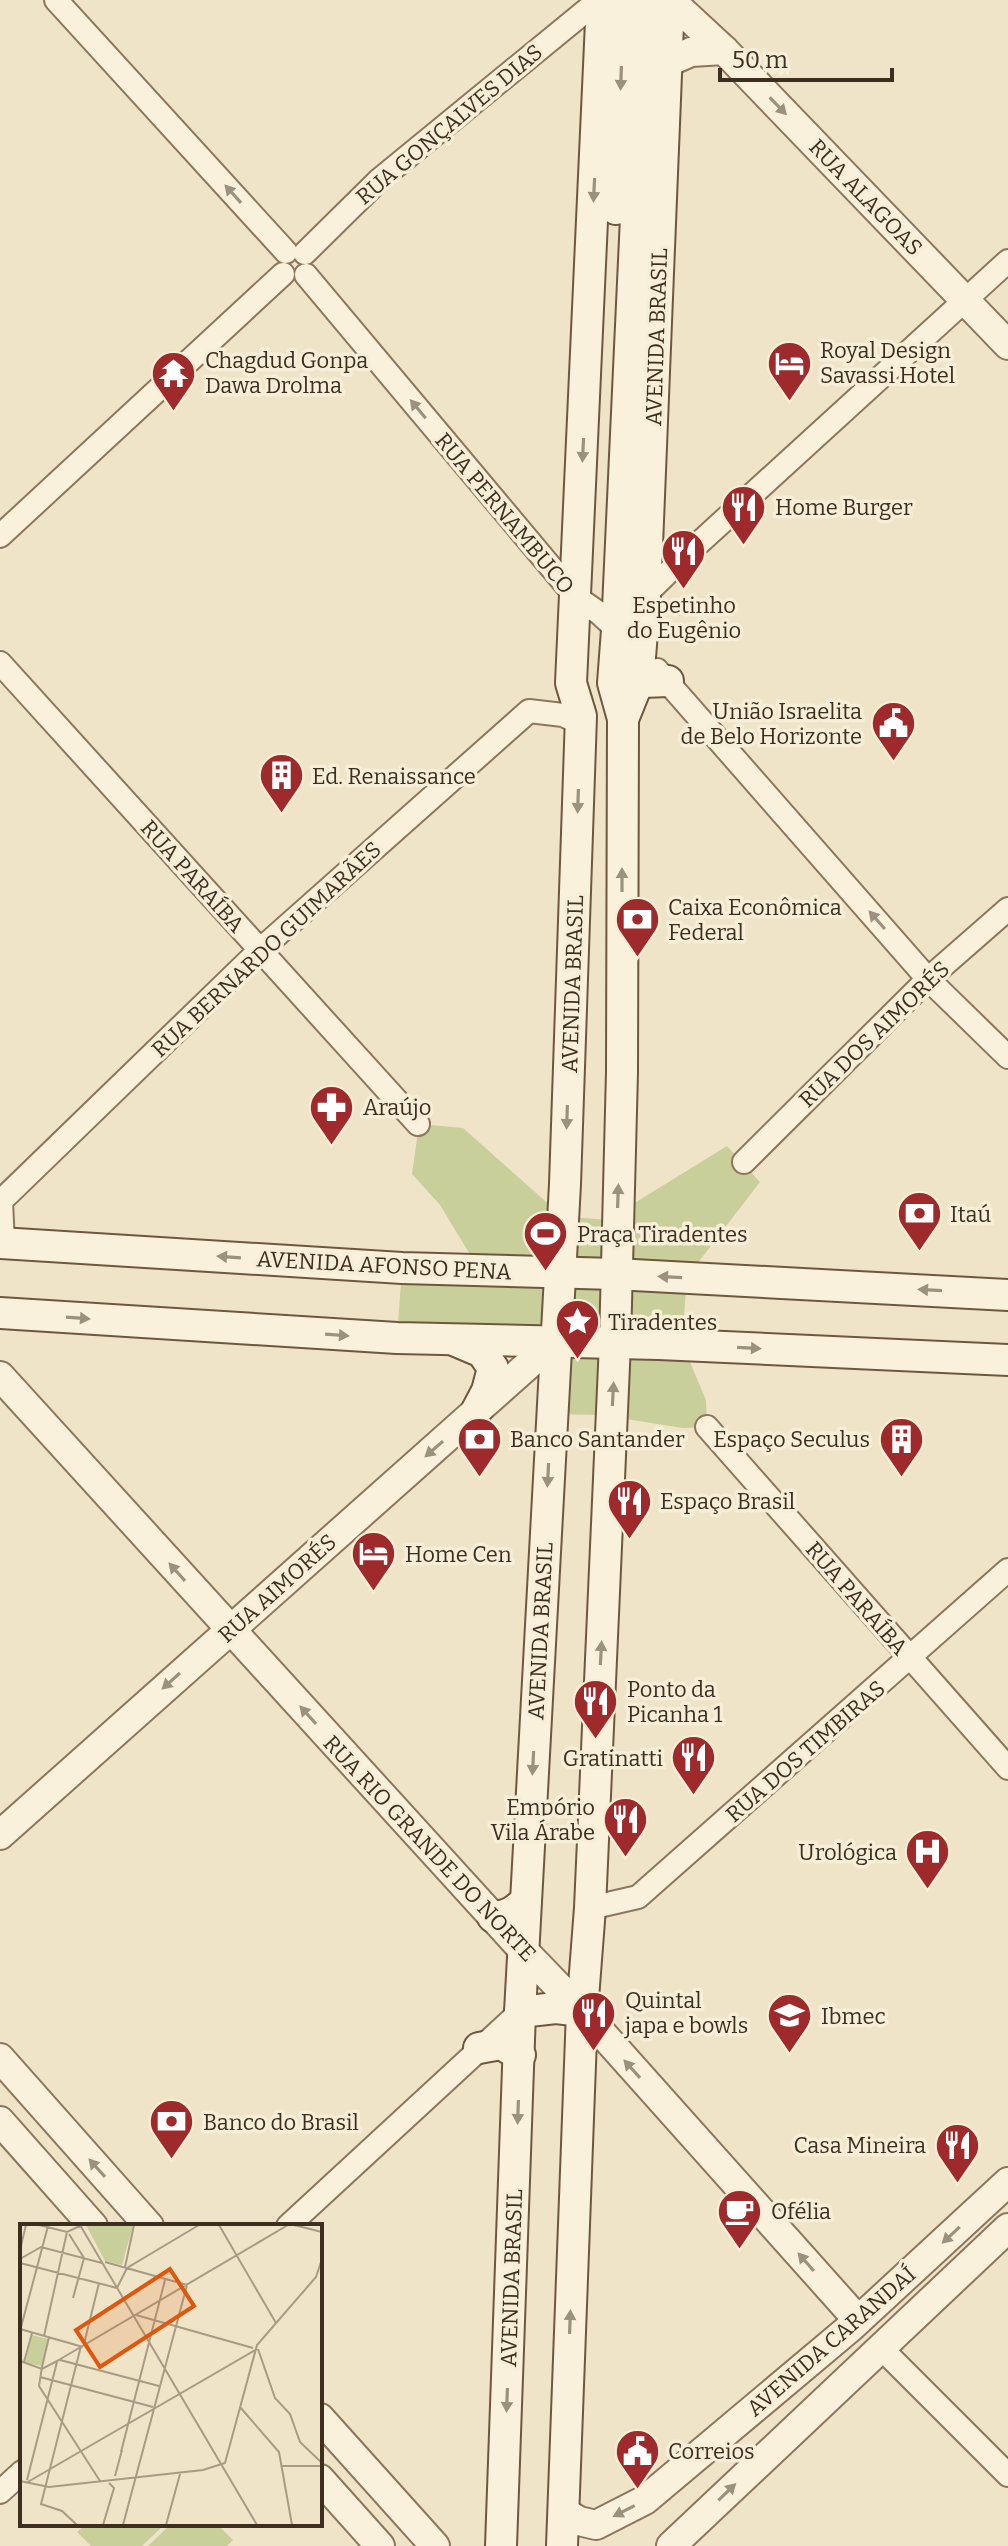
<svg xmlns="http://www.w3.org/2000/svg" width="1008" height="2546" font-family="Bitter,serif">
<style>
.green{fill:#c9cf9b}
.lines{fill:none;stroke-linecap:round;stroke-linejoin:round}
.minor-casing{stroke:#8d765c;stroke-width:26}
.tertiary-casing{stroke:#8d765c;stroke-width:32}
.secondary-casing{stroke:#6f573f;stroke-width:34}
.minor{stroke:#faf1dc;stroke-width:22}
.tertiary{stroke:#faf1dc;stroke-width:28}
.secondary{stroke:#faf1dc;stroke-width:30}
.oneway{fill:#9c907e}
.labels{text-anchor:middle;stroke-width:7;stroke-linejoin:round;paint-order:stroke}
.street-label{font-size:22px;fill:#3d2e20;stroke:#f7eed8}
.poi-label{font-size:22px;fill:#3d2e20;stroke:#f7eed8;text-anchor:start}
.inset-road{fill:none;stroke:#a89b85;stroke-width:2}
.view{fill:#df570d;fill-opacity:0.15;stroke:#df570d;stroke-width:4}
.inset-edge{fill:none;stroke:#3d2e20;stroke-width:4}
</style>
<rect width="100%" height="100%" fill="#f0e4c8"/>
<!-- green -->
<g class="green">
<polygon points="419,1124 463,1128 562,1216 607,1220 727,1146 760,1182 687,1277 682,1343 706,1400 707,1427 683,1428 600,1415 552,1414 555,1341 397,1337 402,1269 477,1266 440,1205 412,1174"/>
<polygon points="86,2524 165,2524 142,2546 91,2546 77,2532"/>
<polygon points="171,2524 217,2524 233,2540 227,2546 148,2546"/>
</g>
<g class="lines">
<defs>
<g id="minor">
<polyline points="56,0 286,252"/>
<polyline points="305,253 379,180 599,0"/>
<polyline points="306,275 576,597 599,613 625,637"/>
<polyline points="0,536 283,274"/>
<polyline points="645,595 687,554 1008,261"/>
<polyline points="0,663 418,1124"/>
<polyline points="657,670 928,979 1008,1057"/>
<polyline points="744,1162 928,979 1008,909"/>
<polyline points="3,1243 1,1201 260,950 529,711 563,715 580,723"/>
<polyline points="707,1427 1008,1768"/>
<polyline points="590,1908 638,1897 1008,1570"/>
<polyline points="288,2226 520,2012"/>
<polyline points="880,2347 1008,2475"/>
<polyline points="0,2492 22,2472"/>
</g>
<g id="tertiary">
<polyline points="670,0 724,50 1008,345"/>
<polyline points="668,62 691,52 724,50"/>
<polyline points="0,1376 523,1950 582,2011 858,2320"/>
<polyline points="0,1835 555,1341"/>
<polyline points="0,2058 149,2226"/>
<polyline points="0,2121 93,2226"/>
<polyline points="320,2418 435,2546"/>
<polyline points="320,2479 380,2546"/>
<polyline points="564,2512 579,2521 596,2525 645,2500 851,2327 1008,2182"/>
<polyline points="671,2546 1008,2228"/>
</g>
<g id="secondary">
<polyline points="616,209 625,0"/>
<polyline points="618,683 668,681"/>
<polyline points="623,719 638,682 645,595 669,0"/>
<polyline points="0,1243 402,1268 615,1274 1008,1295"/>
<polyline points="0,1313 397,1338 659,1344 1008,1360"/>
<polyline points="456,1341 482,1352 493,1368 487,1391 477,1410"/>
<path d="M493,1917C508,1916 516,1911 526,1900"/>
<polyline points="520,2012 556,2008 582,2011"/>
<polyline points="479,2048 501,2044 520,2055"/>
<polyline points="501,2546 520,2012 565,1184 581,716 571,683 602,0"/>
<polyline points="562,2546 582,2011 590,1908 615,1343 622,1072 623,719 613,683 617,630 646,0"/>
</g>
</defs>
<!-- minor casing -->
<use href="#minor" class="minor-casing"/>
<!-- tertiary casing -->
<use href="#tertiary" class="tertiary-casing"/>
<!-- secondary casing -->
<use href="#secondary" class="secondary-casing"/>
<!-- minor -->
<use href="#minor" class="minor"/>
<!-- tertiary -->
<use href="#tertiary" class="tertiary"/>
<!-- secondary -->
<use href="#secondary" class="secondary"/>
</g>
<!-- one-way arrows -->
<defs><path id="oneway-solid" d="M-6-.8H1V-3.2L6.5 0L1 3.2V.8H-6Z" transform="scale(2)"/></defs>
<g class="oneway">
<use href="#oneway-solid" transform="translate(621 78) rotate(92)"/>
<use href="#oneway-solid" transform="translate(778 106) rotate(46)"/>
<use href="#oneway-solid" transform="translate(594 190) rotate(93)"/>
<use href="#oneway-solid" transform="translate(233 194) rotate(-132)"/>
<use href="#oneway-solid" transform="translate(418 409) rotate(-130)"/>
<use href="#oneway-solid" transform="translate(583 450) rotate(93)"/>
<use href="#oneway-solid" transform="translate(578 801) rotate(92)"/>
<use href="#oneway-solid" transform="translate(622 880) rotate(-90)"/>
<use href="#oneway-solid" transform="translate(877 920) rotate(-131)"/>
<use href="#oneway-solid" transform="translate(567 1117) rotate(92)"/>
<use href="#oneway-solid" transform="translate(618 1196) rotate(-88)"/>
<use href="#oneway-solid" transform="translate(229 1257) rotate(-176)"/>
<use href="#oneway-solid" transform="translate(670 1277) rotate(-177)"/>
<use href="#oneway-solid" transform="translate(930 1290) rotate(-177)"/>
<use href="#oneway-solid" transform="translate(78 1318) rotate(4)"/>
<use href="#oneway-solid" transform="translate(337 1335) rotate(4)"/>
<use href="#oneway-solid" transform="translate(749 1348) rotate(3)"/>
<use href="#oneway-solid" transform="translate(613 1394) rotate(-87)"/>
<use href="#oneway-solid" transform="translate(434 1449) rotate(139)"/>
<use href="#oneway-solid" transform="translate(548 1475) rotate(93)"/>
<use href="#oneway-solid" transform="translate(177 1572) rotate(-132)"/>
<use href="#oneway-solid" transform="translate(601 1653) rotate(-87)"/>
<use href="#oneway-solid" transform="translate(171 1681) rotate(138)"/>
<use href="#oneway-solid" transform="translate(308 1715) rotate(-132)"/>
<use href="#oneway-solid" transform="translate(533 1763) rotate(93)"/>
<use href="#oneway-solid" transform="translate(632 2069) rotate(-132)"/>
<use href="#oneway-solid" transform="translate(518 2112) rotate(92)"/>
<use href="#oneway-solid" transform="translate(97 2168) rotate(-132)"/>
<use href="#oneway-solid" transform="translate(951 2235) rotate(137)"/>
<use href="#oneway-solid" transform="translate(806 2262) rotate(-131)"/>
<use href="#oneway-solid" transform="translate(570 2322) rotate(-88)"/>
<use href="#oneway-solid" transform="translate(507 2400) rotate(92)"/>
<use href="#oneway-solid" transform="translate(727 2492) rotate(-44)"/>
<use href="#oneway-solid" transform="translate(624 2511) rotate(153)"/>
</g>
<!-- icons -->
<defs>
<symbol id="hotel-pin" viewBox="-11 -11 22 30"><path d="M0 17L-7.5 6A9.5 9.5 0 1 1 7.5 6Z" fill="#9e2a2b" stroke="#f7eed8"/><path d="M-6-4.5h1.5V1H6V5H4.5V3h-9V5H-6ZM-4 0a1.8 1.8 0 1 1 3.6 0ZM.5 0V-2.5h3Q6-2.5 6 0Z" fill="#fff"/></symbol>
<symbol id="temple-pin" viewBox="-11 -11 22 30"><path d="M0 17L-7.5 6A9.5 9.5 0 1 1 7.5 6Z" fill="#9e2a2b" stroke="#f7eed8"/><path d="M0-6L5-2H3V0L6.5 2.5H4V6H1.5V3h-3V6H-4V2.5H-6.5L-3 0V-2H-5Z" fill="#fff"/></symbol>
<symbol id="restaurant-pin" viewBox="-11 -11 22 30"><path d="M0 17L-7.5 6A9.5 9.5 0 1 1 7.5 6Z" fill="#9e2a2b" stroke="#f7eed8"/><path d="M-5-6h1v4h1v-4h1v4h1v-4h1v5L-1.5 .5V6h-2V.5L-5-1ZM5-6V6H3V1.5H1.5Q1.5-4 5-6Z" fill="#fff"/></symbol>
<symbol id="civic-pin" viewBox="-11 -11 22 30"><path d="M0 17L-7.5 6A9.5 9.5 0 1 1 7.5 6Z" fill="#9e2a2b" stroke="#f7eed8"/><path d="M-.6-6.5H3V-4.5H.6V-3L4-1V1h2V6H-6V1h2V-1L-.6-3ZM-1.2 2.5V6h2.4V2.5Z" fill="#fff"/></symbol>
<symbol id="building-pin" viewBox="-11 -11 22 30"><path d="M0 17L-7.5 6A9.5 9.5 0 1 1 7.5 6Z" fill="#9e2a2b" stroke="#f7eed8"/><path d="M-4-6H4V6H1V3H-1V6H-4ZM-2.5-4.3h1.7v1.8h-1.7ZM.8-4.3h1.7v1.8H.8ZM-2.5-1h1.7V.8h-1.7ZM.8-1h1.7V.8H.8Z" fill="#fff"/></symbol>
<symbol id="bank-pin" viewBox="-11 -11 22 30"><path d="M0 17L-7.5 6A9.5 9.5 0 1 1 7.5 6Z" fill="#9e2a2b" stroke="#f7eed8"/><path d="M-6-4H6V4H-6ZM0-2.3a2.3 2.3 0 1 0 0 4.6a2.3 2.3 0 1 0 0-4.6Z" fill="#fff"/></symbol>
<symbol id="pharmacy-pin" viewBox="-11 -11 22 30"><path d="M0 17L-7.5 6A9.5 9.5 0 1 1 7.5 6Z" fill="#9e2a2b" stroke="#f7eed8"/><path d="M-2-6h4v4h4v4h-4v4h-4v-4h-4v-4h4Z" fill="#fff"/></symbol>
<symbol id="stadium-pin" viewBox="-11 -11 22 30"><path d="M0 17L-7.5 6A9.5 9.5 0 1 1 7.5 6Z" fill="#9e2a2b" stroke="#f7eed8"/><path d="M0-5a6.5 5 0 1 0 0 10a6.5 5 0 1 0 0-10ZM-3.5-1.8h7v3.6h-7Z" fill="#fff"/></symbol>
<symbol id="sight-pin" viewBox="-11 -11 22 30"><path d="M0 17L-7.5 6A9.5 9.5 0 1 1 7.5 6Z" fill="#9e2a2b" stroke="#f7eed8"/><path d="M0-6L1.8-2.2L6-1.7L2.9 1.2L3.7 5.4L0 3.3L-3.7 5.4L-2.9 1.2L-6-1.7L-1.8-2.2Z" fill="#fff"/></symbol>
<symbol id="hospital-pin" viewBox="-11 -11 22 30"><path d="M0 17L-7.5 6A9.5 9.5 0 1 1 7.5 6Z" fill="#9e2a2b" stroke="#f7eed8"/><path d="M-5-5h3v3.5h4V-5h3V5h-3V1.5h-4V5h-3Z" fill="#fff"/></symbol>
<symbol id="university-pin" viewBox="-11 -11 22 30"><path d="M0 17L-7.5 6A9.5 9.5 0 1 1 7.5 6Z" fill="#9e2a2b" stroke="#f7eed8"/><path d="M0-5L7-2L0 1L-7-2ZM-4 1L0 2.5L4 1V4Q0 6-4 4Z" fill="#fff"/></symbol>
<symbol id="cafe-pin" viewBox="-11 -11 22 30"><path d="M0 17L-7.5 6A9.5 9.5 0 1 1 7.5 6Z" fill="#9e2a2b" stroke="#f7eed8"/><path d="M-5.5-4.5H6V0H3Q3 3.5 0 3.5H-2.5Q-5.5 3.5-5.5 0ZM3-3.2v2h1.7v-2ZM-6 4.5H4V6H-6Z" fill="#fff"/></symbol>
</defs>
<g fill-rule="evenodd">
<use href="#hotel-pin" x="764" y="338" width="51" height="69"/>
<use href="#temple-pin" x="148" y="348" width="51" height="69"/>
<use href="#restaurant-pin" x="718" y="482" width="51" height="69"/>
<use href="#restaurant-pin" x="658" y="526" width="51" height="69"/>
<use href="#civic-pin" x="868" y="698" width="51" height="69"/>
<use href="#building-pin" x="256" y="750" width="51" height="69"/>
<use href="#bank-pin" x="612" y="894" width="51" height="69"/>
<use href="#pharmacy-pin" x="306" y="1082" width="51" height="69"/>
<use href="#bank-pin" x="894" y="1188" width="51" height="69"/>
<use href="#stadium-pin" x="520" y="1208" width="51" height="69"/>
<use href="#sight-pin" x="552" y="1296" width="51" height="69"/>
<use href="#bank-pin" x="454" y="1414" width="51" height="69"/>
<use href="#building-pin" x="876" y="1414" width="51" height="69"/>
<use href="#restaurant-pin" x="604" y="1476" width="51" height="69"/>
<use href="#hotel-pin" x="348" y="1528" width="51" height="69"/>
<use href="#restaurant-pin" x="570" y="1676" width="51" height="69"/>
<use href="#restaurant-pin" x="668" y="1732" width="51" height="69"/>
<use href="#restaurant-pin" x="600" y="1794" width="51" height="69"/>
<use href="#hospital-pin" x="902" y="1826" width="51" height="69"/>
<use href="#restaurant-pin" x="568" y="1988" width="51" height="69"/>
<use href="#university-pin" x="764" y="1990" width="51" height="69"/>
<use href="#bank-pin" x="146" y="2096" width="51" height="69"/>
<use href="#restaurant-pin" x="932" y="2120" width="51" height="69"/>
<use href="#cafe-pin" x="714" y="2186" width="51" height="69"/>
<use href="#civic-pin" x="612" y="2426" width="51" height="69"/>
</g>
<g class="labels">
<!-- street labels -->
<g class="street-label">
<text transform="translate(449 124) rotate(-40)" y="8">RUA GONÇALVES DIAS</text>
<text transform="translate(866 197) rotate(46)" y="8">RUA ALAGOAS</text>
<text transform="translate(656 337) rotate(-88)" y="8">AVENIDA BRASIL</text>
<text transform="translate(505 513) rotate(50)" y="8">RUA PERNAMBUCO</text>
<text transform="translate(193 876) rotate(48)" y="8">RUA PARAÍBA</text>
<text transform="translate(266 949) rotate(-43)" y="8">RUA BERNARDO GUIMARÃES</text>
<text transform="translate(572 984) rotate(-88)" y="8">AVENIDA BRASIL</text>
<text transform="translate(874 1034) rotate(-44)" y="8">RUA DOS AIMORÉS</text>
<text transform="translate(384 1265) rotate(3)" y="8">AVENIDA AFONSO PENA</text>
<text transform="translate(277 1588) rotate(-42)" y="8">RUA AIMORÉS</text>
<text transform="translate(857 1598) rotate(49)" y="8">RUA PARAÍBA</text>
<text transform="translate(540 1631) rotate(-87)" y="8">AVENIDA BRASIL</text>
<text transform="translate(805 1751) rotate(-41)" y="8">RUA DOS TIMBIRAS</text>
<text transform="translate(430 1848) rotate(47)" y="8">RUA RIO GRANDE DO NORTE</text>
<text transform="translate(511 2278) rotate(-88)" y="8">AVENIDA BRASIL</text>
<text transform="translate(831 2341) rotate(-41)" y="8">AVENIDA CARANDAÍ</text>
</g>
<!-- poi labels -->
<g class="poi-label">
<text x="820" y="358">Royal Design<tspan x="820" dy="25">Savassi Hotel</tspan></text>
<text x="205" y="368">Chagdud Gonpa<tspan x="205" dy="25">Dawa Drolma</tspan></text>
<text x="775" y="515">Home Burger</text>
<text x="684" y="613" text-anchor="middle">Espetinho<tspan x="684" dy="25">do Eugênio</tspan></text>
<text x="862" y="719" text-anchor="end">União Israelita<tspan x="862" dy="25">de Belo Horizonte</tspan></text>
<text x="312" y="784">Ed. Renaissance</text>
<text x="668" y="915">Caixa Econômica<tspan x="668" dy="25">Federal</tspan></text>
<text x="363" y="1115">Araújo</text>
<text x="950" y="1222">Itaú</text>
<text x="577" y="1242">Praça Tiradentes</text>
<text x="608" y="1330">Tiradentes</text>
<text x="510" y="1447">Banco Santander</text>
<text x="870" y="1447" text-anchor="end">Espaço Seculus</text>
<text x="660" y="1509">Espaço Brasil</text>
<text x="405" y="1562">Home Cen</text>
<text x="627" y="1697">Ponto da<tspan x="627" dy="25">Picanha 1</tspan></text>
<text x="663" y="1766" text-anchor="end">Gratinatti</text>
<text x="595" y="1815" text-anchor="end">Empório<tspan x="595" dy="25">Vila Árabe</tspan></text>
<text x="897" y="1860" text-anchor="end">Urológica</text>
<text x="625" y="2008">Quintal<tspan x="625" dy="25">japa e bowls</tspan></text>
<text x="821" y="2024">Ibmec</text>
<text x="203" y="2130">Banco do Brasil</text>
<text x="926" y="2153" text-anchor="end">Casa Mineira</text>
<text x="771" y="2219">Ofélia</text>
<text x="668" y="2459">Correios</text>
</g>
</g>
<!-- overview -->
<g transform="translate(20 2224)">
<rect width="302" height="302" fill="#f0e4c8"/>
<path d="M66,1H113L102,41L85,37ZM12,111L28,115L22,142L5,139Z" fill="#c9cf9b"/>
<path class="inset-road" d="M19,1L47,8L62,1M60,1L237,301M199,1L256,99M274,1L302,8M49,10L64,34L53,74M0,26L6,1M0,35L21,23L82,39M85,38L167,61L103,301M0,39L97,64L107,44L179,1M105,43L114,1M116,91L233,124M0,105L63,123M0,107L28,2M24,112L47,8M64,120L79,59M238,125L255,174L270,190L280,218L302,239M40,136L139,162M0,137L22,145L39,136M37,137L268,1M4,138L12,109M22,143L29,113M22,143L19,162L80,257M20,153L133,183M220,183L259,228L272,301M101,228L145,56M261,242H302M95,252L102,226M7,256L37,138M0,257L29,263L183,246L205,239L237,121L296,53L302,35M6,259L237,125M57,301L42,287L21,280L61,122M83,301L94,264L89,259M146,301L160,250"/>
<path class="view" d="M150,45L174,82L80,143L56,106Z"/>
<rect width="302" height="302" class="inset-edge"/>
</g>
<!-- scale -->
<path d="M720 68v12h172v-12" fill="none" stroke="#3d2e20" stroke-width="4"/>
<text x="732" y="68" font-size="24" fill="#3d2e20" stroke="#f7eed8" stroke-width="6" paint-order="stroke">50 m</text>
</svg>
